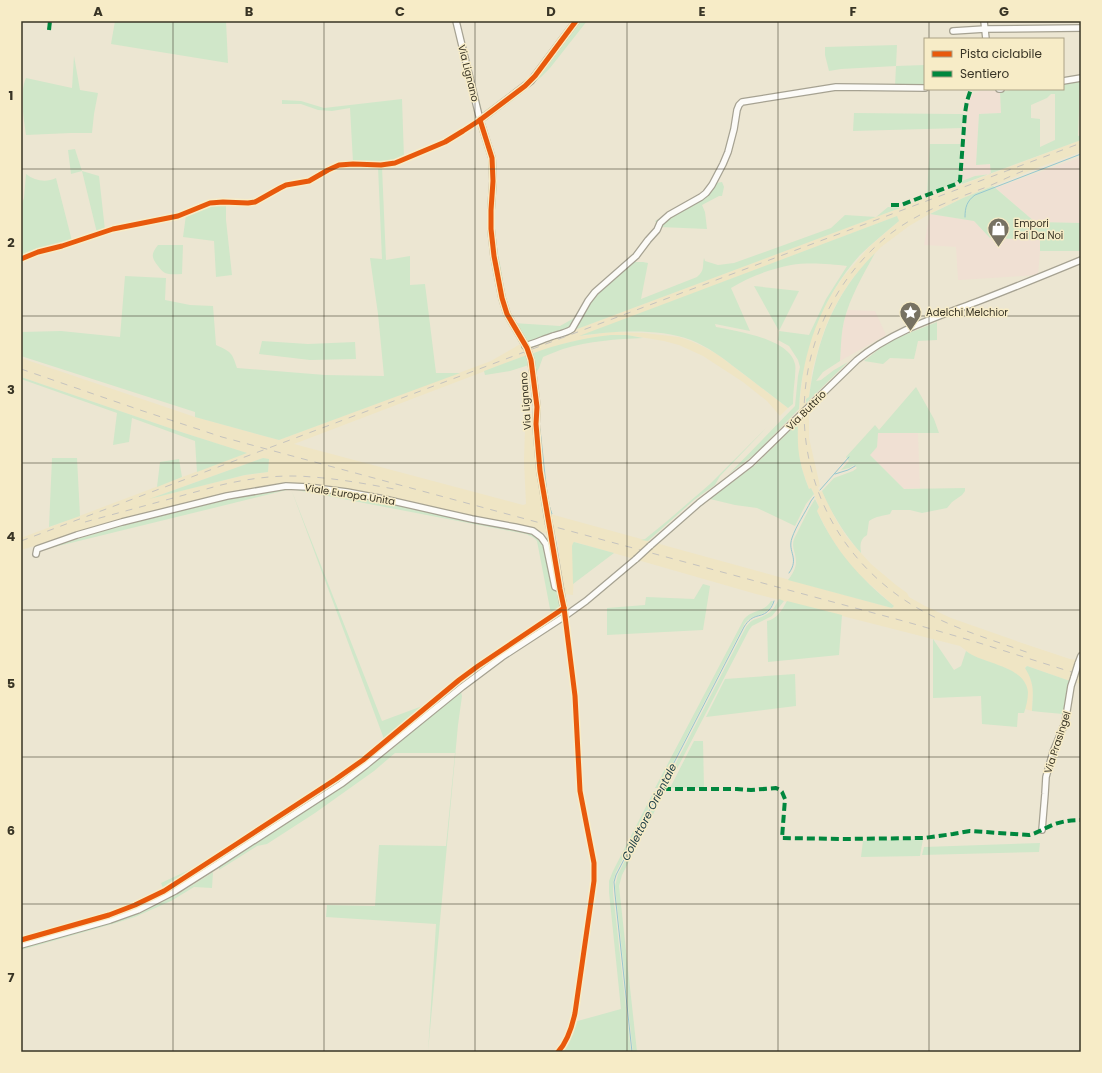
<svg xmlns="http://www.w3.org/2000/svg" width="1102" height="1073" font-family="Poppins,sans-serif">
<style>
.commercial{fill:#f0e0d3}
.built{fill:#efe5c4;fill-rule:evenodd}
.green{fill:#d0e7c9;fill-rule:evenodd}
.lines{fill:none;stroke-linecap:round;stroke-linejoin:round}
.stream{stroke:#96c7cf;stroke-width:1}
.minor-casing{stroke:#a6a292;stroke-width:8}
.minor{stroke:#fcfbf8;stroke-width:5.5}
.rail{stroke:#c5c3be;stroke-width:1;stroke-dasharray:7 7;stroke-linecap:butt}
.minor-bridge-casing{stroke:#a6a292;stroke-width:8;stroke-linecap:butt}
.minor-bridge{stroke:#fcfbf8;stroke-width:5.5}
.quiet{stroke:#00873e;stroke-width:4;stroke-dasharray:8 4;stroke-linecap:butt}
.cycleway-casing{stroke:#f7ecc7;stroke-width:8}
.cycleway{stroke:#e8590c;stroke-width:5}
.grid{fill:none;stroke:#383425;stroke-width:1;stroke-opacity:0.55}
.labels{text-anchor:middle;stroke-width:3;stroke-linejoin:round;paint-order:stroke}
.street-label{font-size:10px;fill:#383425;stroke:#f7ecc7}
.poi-label{font-size:10px;fill:#383425;stroke:#f7ecc7;text-anchor:start}
.water-label{font-size:11px;font-style:italic;fill:#173a43;stroke:#f7ecc7}
.neatline{fill:none;stroke:#383425;stroke-width:1.5}
.grid-label{font-size:13px;text-anchor:middle;font-weight:bold;fill:#383425}
</style>
<rect width="100%" height="100%" fill="#ece6d2"/>
<!-- commercial -->
<g class="commercial">
<polygon points="980,91 1000,91 1001,113 979,114 976,165 991,164 991,174 975,176 962,181 967,106 970,97 973,94"/>
<polygon points="1081,157 1081,223 1035,222 996,188"/>
<polygon points="930,214 974,221 990,238 1040,240 1040,251 1038,275 958,280 956,247 924,245"/>
<polygon points="848,310 875,311 886,335 840,361 841,341 844,320"/>
<polygon points="878,433 918,433 920,488 904,489 870,455 877,447"/>
</g>
<!-- built -->
<path class="built" d="M1081,140V152L1037,168L963,198L933,212L909,226L881,247L862,267L852,279L842,294L834,308L826,325L819,346L812,371L809,397L806,399V415L809,412V438L820,486L818,488L820,492L822,491L835,518L846,536L861,553L871,564L896,585L907,593L909,597L925,606L951,618L1022,643L1070,659L1077,660L1076,664L1081,665V684L1077,683L1078,679L1072,677L1070,681L1027,666L1025,667V668L1029,674L1032,683L1033,690L1032,711L1025,709L1027,699V690L1026,685L1018,675L1008,669L973,656L960,646L756,594L575,542L573,595L564,594L557,536L504,522L374,495L332,487L310,484L290,483L237,490L142,514L21,550V538L246,453L181,432L21,377V358L195,417L279,440L491,361L522,343L529,347ZM897,216L899,221L869,247L844,276L833,292L819,317L809,345L804,365L800,399L799,422L798,423L797,444L798,453L803,472L809,489H812L819,507L817,511L830,536L845,559L856,572L893,605L892,608L543,512L533,426L528,424L525,429L524,461L526,504L523,505L294,444L527,355L570,342L611,335L634,336L664,341L679,345L703,356L743,382L767,401L780,416L788,408L717,354L702,346L691,341L679,337L644,333L611,332L581,336ZM263,458L269,460L268,472L246,475L154,497Z"/>
<!-- green -->
<g class="green">
<polygon points="115,21 226,21 228,63 111,44"/>
<path d="M579,21H587L550,68L541,77L520,95L484,122L495,160L497,185L496,192L494,201V241L496,242L503,280L501,281L503,294L498,293L490,255L491,163L479,125H476L443,145L396,165V161C381,166 368,163 353,162L350,108L332,111L318,110L301,104H282V100L301,101L324,108L402,99L404,158L441,142L444,139L455,134L476,120L477,118L475,90L477,92L482,112H483L525,84L560,47Z"/>
<polygon points="897,45 896,66 925,65 925,87 895,86 896,66 841,69 829,71 825,55 825,47"/>
<path d="M74,56L80,90L98,93L94,114L92,133H71L26,135C24,118 19,94 26,78L72,88Z"/>
<path d="M1080,80L1078,136L1081,135V140L962,184V181L975,176L991,174L990,164L976,165L979,114L1001,113L1000,91L1023,89H1063V83ZM1051,94H1055V140L1040,147V119L1031,118V105L1047,98Z"/>
<polygon points="854,113 955,114 963,114 962,128 853,131"/>
<polygon points="930,144 960,144 960,180 956,183 927,194"/>
<polygon points="75,149 82,171 99,176 105,230 97,233 82,171 71,174 68,150"/>
<path d="M378,167H382L386,260L410,256V285L425,284L436,373H460L279,440L195,417V412L21,356V332L61,331L120,337L125,276L166,278L165,300L190,305L213,306L216,345C231,352 232,352 237,368L325,375L384,376L378,314L370,258L382,259Z"/>
<path d="M26,174C35,181 46,183 56,178L72,241L21,257V206L24,198Z"/>
<polygon points="722,182 724,187 722,196 719,196 702,205 705,212 707,229 660,227 655,221 669,213 670,216 716,183"/>
<polygon points="993,186 1035,222 1081,223 1081,251 1040,251 1040,240 990,238 974,221 930,214 963,198"/>
<polygon points="215,203 226,203 226,220 232,275 216,277 214,241 183,237 186,215 207,206"/>
<path d="M888,207L900,208L529,347L513,323L560,326L576,317L592,297L632,262H643L648,263L641,299L697,277C705,270 702,267 704,258L705,261L718,265L734,263L831,228L845,215L876,217Z"/>
<path d="M897,216L899,221C886,232 872,243 860,255C821,299 802,351 799,409L755,454L729,474L795,406L798,376L800,367L798,360L789,346L778,340L779,331L754,286L799,291L779,331L809,335L826,299L847,266C831,264 808,262 791,265C771,269 748,277 731,288L750,331L715,324L716,327C737,331 790,339 795,364C796,368 795,373 795,377C794,386 793,395 793,404L788,408C771,395 754,382 737,369C723,358 708,347 691,340C658,328 613,331 579,336Z"/>
<path d="M158,245H183L182,274C176,274 170,275 165,273C162,271 160,269 158,266C151,257 151,254 158,245Z"/>
<path d="M875,253C863,275 850,297 844,321C841,334 841,347 840,361L823,372L816,381L821,380L834,370L848,362L806,403V399L809,397C817,340 833,295 875,253Z"/>
<polygon points="937,322 937,340 918,341 914,359 890,358 883,364 864,361 889,341"/>
<path d="M611,335H627L643,338C617,339 589,341 563,349C557,351 550,354 543,357L539,368L536,373L531,354C557,344 583,338 611,335Z"/>
<polygon points="262,341 308,344 355,342 356,359 310,360 259,354"/>
<polygon points="527,355 529,365 510,371 485,375 484,371"/>
<polygon points="21,377 181,432 247,453 197,472 195,441 132,418 129,442 113,445 117,413 21,379"/>
<path d="M916,387L934,419L939,433H878L877,447L870,455L904,489L965,488V491L962,495L952,502L947,508L922,513L910,510H892L890,514C882,516 877,516 869,521L867,535C860,539 860,545 861,553C844,534 832,514 822,491L834,478L853,471L857,468L854,465L849,468L841,470L849,461L846,457L875,425L879,430Z"/>
<path d="M798,423C797,451 799,463 809,489L811,488L814,494L806,504L795,526L757,508L735,505L710,499L755,465Z"/>
<polygon points="767,427 720,476 715,485 694,500 648,541 641,540 645,539 666,522 710,484"/>
<polygon points="52,458 77,458 80,516 49,527"/>
<polygon points="263,458 269,459 268,472 245,475 149,499"/>
<polygon points="179,459 182,477 157,487 160,462"/>
<path d="M291,489L382,721L425,705L475,665L384,739L291,489L42,550L113,528L237,497L256,493L291,489L318,490L514,528L533,534L542,542L546,549L552,588L554,590L559,593L561,607L551,614L537,541C534,537 530,536 526,534Z"/>
<path d="M815,499L819,507L817,511C836,552 859,577 894,606L892,608L788,580C792,575 796,568 796,562C796,553 791,547 794,539L809,509Z"/>
<polygon points="574,542 614,553 573,584 572,546 573,543"/>
<polygon points="703,584 710,586 703,630 607,635 607,608 645,605 646,597 694,599"/>
<path d="M779,599L784,601L772,616L752,626L749,630L667,788H663L746,627C753,617 757,620 767,614C773,611 776,605 779,599Z"/>
<path d="M771,601H773C772,604 771,608 768,610C761,617 752,614 745,623L660,788H655L744,619C753,609 765,612 771,601Z"/>
<path d="M787,601L842,615L839,655L768,662L767,621C777,619 782,610 787,601Z"/>
<path d="M933,639L954,670L961,666L966,651C984,665 1025,665 1028,692C1028,699 1026,707 1024,713H1018L1017,727L982,724L981,696L933,698Z"/>
<path d="M1027,666L1070,681L1064,713L1063,714L1041,712L1032,711C1033,693 1035,684 1025,668Z"/>
<polygon points="795,674 796,706 706,717 725,679"/>
<polygon points="459,692 461,692 462,696 458,725 428,1052 436,924 326,917 327,905 375,906 379,845 446,846 455,753 395,753 374,771 315,813 267,844 257,846 219,870 219,867 344,785 391,750"/>
<polygon points="694,741 703,741 704,788 670,788"/>
<polygon points="654,791 658,791 616,872 613,882 613,893 631,1052 560,1052 571,1032 574,1022 621,1009 609,892 609,881 613,871"/>
<polygon points="661,791 665,791 622,875 619,886 637,1052 633,1052 615,886 618,874"/>
<polygon points="923,839 920,856 861,857 863,841"/>
<polygon points="1040,843 1039,852 922,855 924,847"/>
<polygon points="202,864 163,888 161,883"/>
<path d="M213,872L212,888L194,887L171,901L135,917L116,923L21,950V948C63,936 106,925 147,909C170,899 192,886 213,872Z"/>
</g>
<g class="lines">
<!-- stream -->
<g class="stream">
<path d="M965,217C965,207 967,201 975,195L1081,154"/>
<polyline points="540,429 547,494 549,505 552,514 550,514"/>
<polyline points="835,474 848,470 855,466"/>
<polyline points="820,490 849,457"/>
<polyline points="549,545 553,565"/>
<path d="M789,573C800,558 787,552 792,538C796,526 805,513 811,501L814,497"/>
<polyline points="558,592 561,608"/>
<polyline points="401,733 451,692 492,660 559,616 561,612"/>
<path d="M632,1052L615,894L614,882L616,875L744,627C753,612 761,619 769,610C772,607 773,604 774,601"/>
</g>
<defs>
<g id="minor">
<polyline points="456,21 480,120 492,158 493,181 491,210 491,229 494,256 502,298 507,314 527,348 531,360 536,399 537,407 536,424 540,471 548,519"/>
<polyline points="984,21 986,39"/>
<polyline points="953,31 985,29 1081,28"/>
<polyline points="1063,81 1081,78"/>
<polyline points="999,89 1001,89"/>
<polyline points="480,120 531,81 576,21"/>
<path d="M525,346C535,343 544,339 553,336C560,334 566,333 572,329L588,301L595,292L636,256L648,240L657,230L660,223L669,215L701,197L706,193L712,185L723,164L728,152L734,129L737,110L739,105L742,102L811,91L836,87L925,88"/>
<polyline points="550,529 565,616"/>
<path d="M650,546L699,503L751,463L857,360C892,331 937,317 979,301C1013,288 1047,274 1081,260"/>
<polyline points="36,554 37,549 77,535 122,522 227,496 286,486 308,487 347,492 384,499 472,519 515,527 533,531 541,537 546,544 555,587 560,589"/>
<polyline points="1078,664 1081,656"/>
<polyline points="1042,830 1045,794 1046,777 1053,752 1065,723 1071,686 1074,677"/>
<polyline points="21,945 110,920 138,910 175,891 216,865 341,784 366,765 462,687 502,657 565,616 586,601 636,559"/>
</g>
</defs>
<!-- minor casing -->
<use href="#minor" class="minor-casing"/>
<!-- minor -->
<use href="#minor" class="minor"/>
<!-- rail -->
<g class="rail">
<path d="M1023,171C1010,176 997,183 984,188C949,201 914,214 885,238C775,331 777,503 892,591C933,623 984,637 1032,654"/>
<polyline points="21,369 140,410 222,437 907,622 973,641 1081,675"/>
<path d="M85,522L221,485C251,478 282,474 312,477C340,479 367,484 394,489"/>
<polyline points="21,541 1081,143"/>
</g>
<defs>
<g id="minor-bridge">
<polyline points="548,519 550,529"/>
<polyline points="636,559 650,546"/>
<polyline points="1074,677 1078,664"/>
</g>
</defs>
<!-- minor-bridge casing -->
<use href="#minor-bridge" class="minor-bridge-casing"/>
<!-- minor-bridge -->
<use href="#minor-bridge" class="minor-bridge"/>
<!-- quiet -->
<g class="quiet">
<polyline points="49,30 50,21"/>
<polyline points="891,205 901,205 956,184 960,181 965,113 967,101 971,89"/>
<path d="M663,789H737L751,790L776,788L780,790L782,792L785,799L782,838L844,839L924,838L953,834L970,831L1029,835C1038,833 1046,827 1055,824C1064,821 1072,820 1081,820"/>
</g>
<defs>
<g id="cycleway">
<path d="M480,120L492,158L493,181L491,210V229L494,256L502,298L507,314L527,348L531,360L536,399L537,407L536,424L540,471L560,589L564,608L575,696L580,791L594,863V881L575,1013C572,1027 568,1041 558,1052"/>
<polyline points="21,259 38,252 62,246 113,229 178,216 210,203 223,202 248,203 255,202 280,188 286,185 309,181 328,170 339,165 353,164 381,165 395,163 445,142 463,131 480,120 525,86 535,76 576,21"/>
<polyline points="21,940 109,915 135,905 164,891 238,843 336,779 363,760 459,680 478,666 564,608"/>
</g>
</defs>
<!-- cycleway casing -->
<use href="#cycleway" class="cycleway-casing"/>
<!-- cycleway -->
<use href="#cycleway" class="cycleway"/>
</g>
<!-- grid -->
<path class="grid" d="M173,21V1052M324,21V1052M475,21V1052M627,21V1052M778,21V1052M929,21V39M929,89V1052M21,169H1081M21,316H1081M21,463H1081M21,610H1081M21,757H1081M21,904H1081"/>
<!-- icons -->
<defs>
<symbol id="shop-pin" viewBox="-11 -11 22 30"><path d="M0 17L-7.5 6A9.5 9.5 0 1 1 7.5 6Z" fill="#777262" stroke="#f7ecc7"/><path d="M-5-2.5h2.3a2.7 3.5 0 0 1 5.4 0H5L5.5 6h-11ZM-1.5-2.5h3a1.5 2.3 0 0 0-3 0Z" fill="#fff"/></symbol>
<symbol id="sight-pin" viewBox="-11 -11 22 30"><path d="M0 17L-7.5 6A9.5 9.5 0 1 1 7.5 6Z" fill="#777262" stroke="#f7ecc7"/><path d="M0-6L1.8-2.2L6-1.7L2.9 1.2L3.7 5.4L0 3.3L-3.7 5.4L-2.9 1.2L-6-1.7L-1.8-2.2Z" fill="#fff"/></symbol>
</defs>
<g fill-rule="evenodd">
<use href="#shop-pin" x="986" y="216" width="25" height="34"/>
<use href="#sight-pin" x="898" y="300" width="25" height="34"/>
</g>
<g class="labels">
<!-- street labels -->
<g class="street-label">
<text transform="translate(469 73) rotate(76)" y="4">Via Lignano</text>
<text transform="translate(525 401) rotate(-94)" y="4">Via Lignano</text>
<text transform="translate(806 410) rotate(-45)" y="4">Via Buttrio</text>
<text transform="translate(350 494) rotate(9)" y="4">Viale Europa Unita</text>
<text transform="translate(1057 742) rotate(-72)" y="4">Via Prasingel</text>
</g>
<!-- poi labels -->
<g class="poi-label">
<text x="1014" y="227">Empori<tspan x="1014" dy="12">Fai Da Noi</tspan></text>
<text x="926" y="316">Adelchi Melchior</text>
</g>
<!-- water labels -->
<g class="water-label">
<text transform="translate(649 812) rotate(-63)" y="4">Collettore Orientale</text>
</g>
</g>
<!-- border -->
<rect width="1102" height="1073" fill="none" stroke="#f7ecc7" stroke-width="44"/>
<!-- legend -->
<rect x="924" y="38" width="140" height="52" fill="#f7ecc7" stroke="#aba286"/>
<rect x="932" y="51" width="20" height="6" fill="#e8590c" stroke="#aba286"/>
<text x="960" y="58" font-size="12" fill="#383425">Pista ciclabile</text>
<rect x="932" y="71" width="20" height="6" fill="#00873e" stroke="#aba286"/>
<text x="960" y="78" font-size="12" fill="#383425">Sentiero</text>
<rect x="22" y="22" width="1058" height="1029" class="neatline"/>
<g class="grid-label">
<text x="98" y="16">A</text>
<text x="249" y="16">B</text>
<text x="400" y="16">C</text>
<text x="551" y="16">D</text>
<text x="702" y="16">E</text>
<text x="853" y="16">F</text>
<text x="1004" y="16">G</text>
<text x="11" y="100">1</text>
<text x="11" y="247">2</text>
<text x="11" y="394">3</text>
<text x="11" y="541">4</text>
<text x="11" y="688">5</text>
<text x="11" y="835">6</text>
<text x="11" y="982">7</text>
</g>
</svg>
